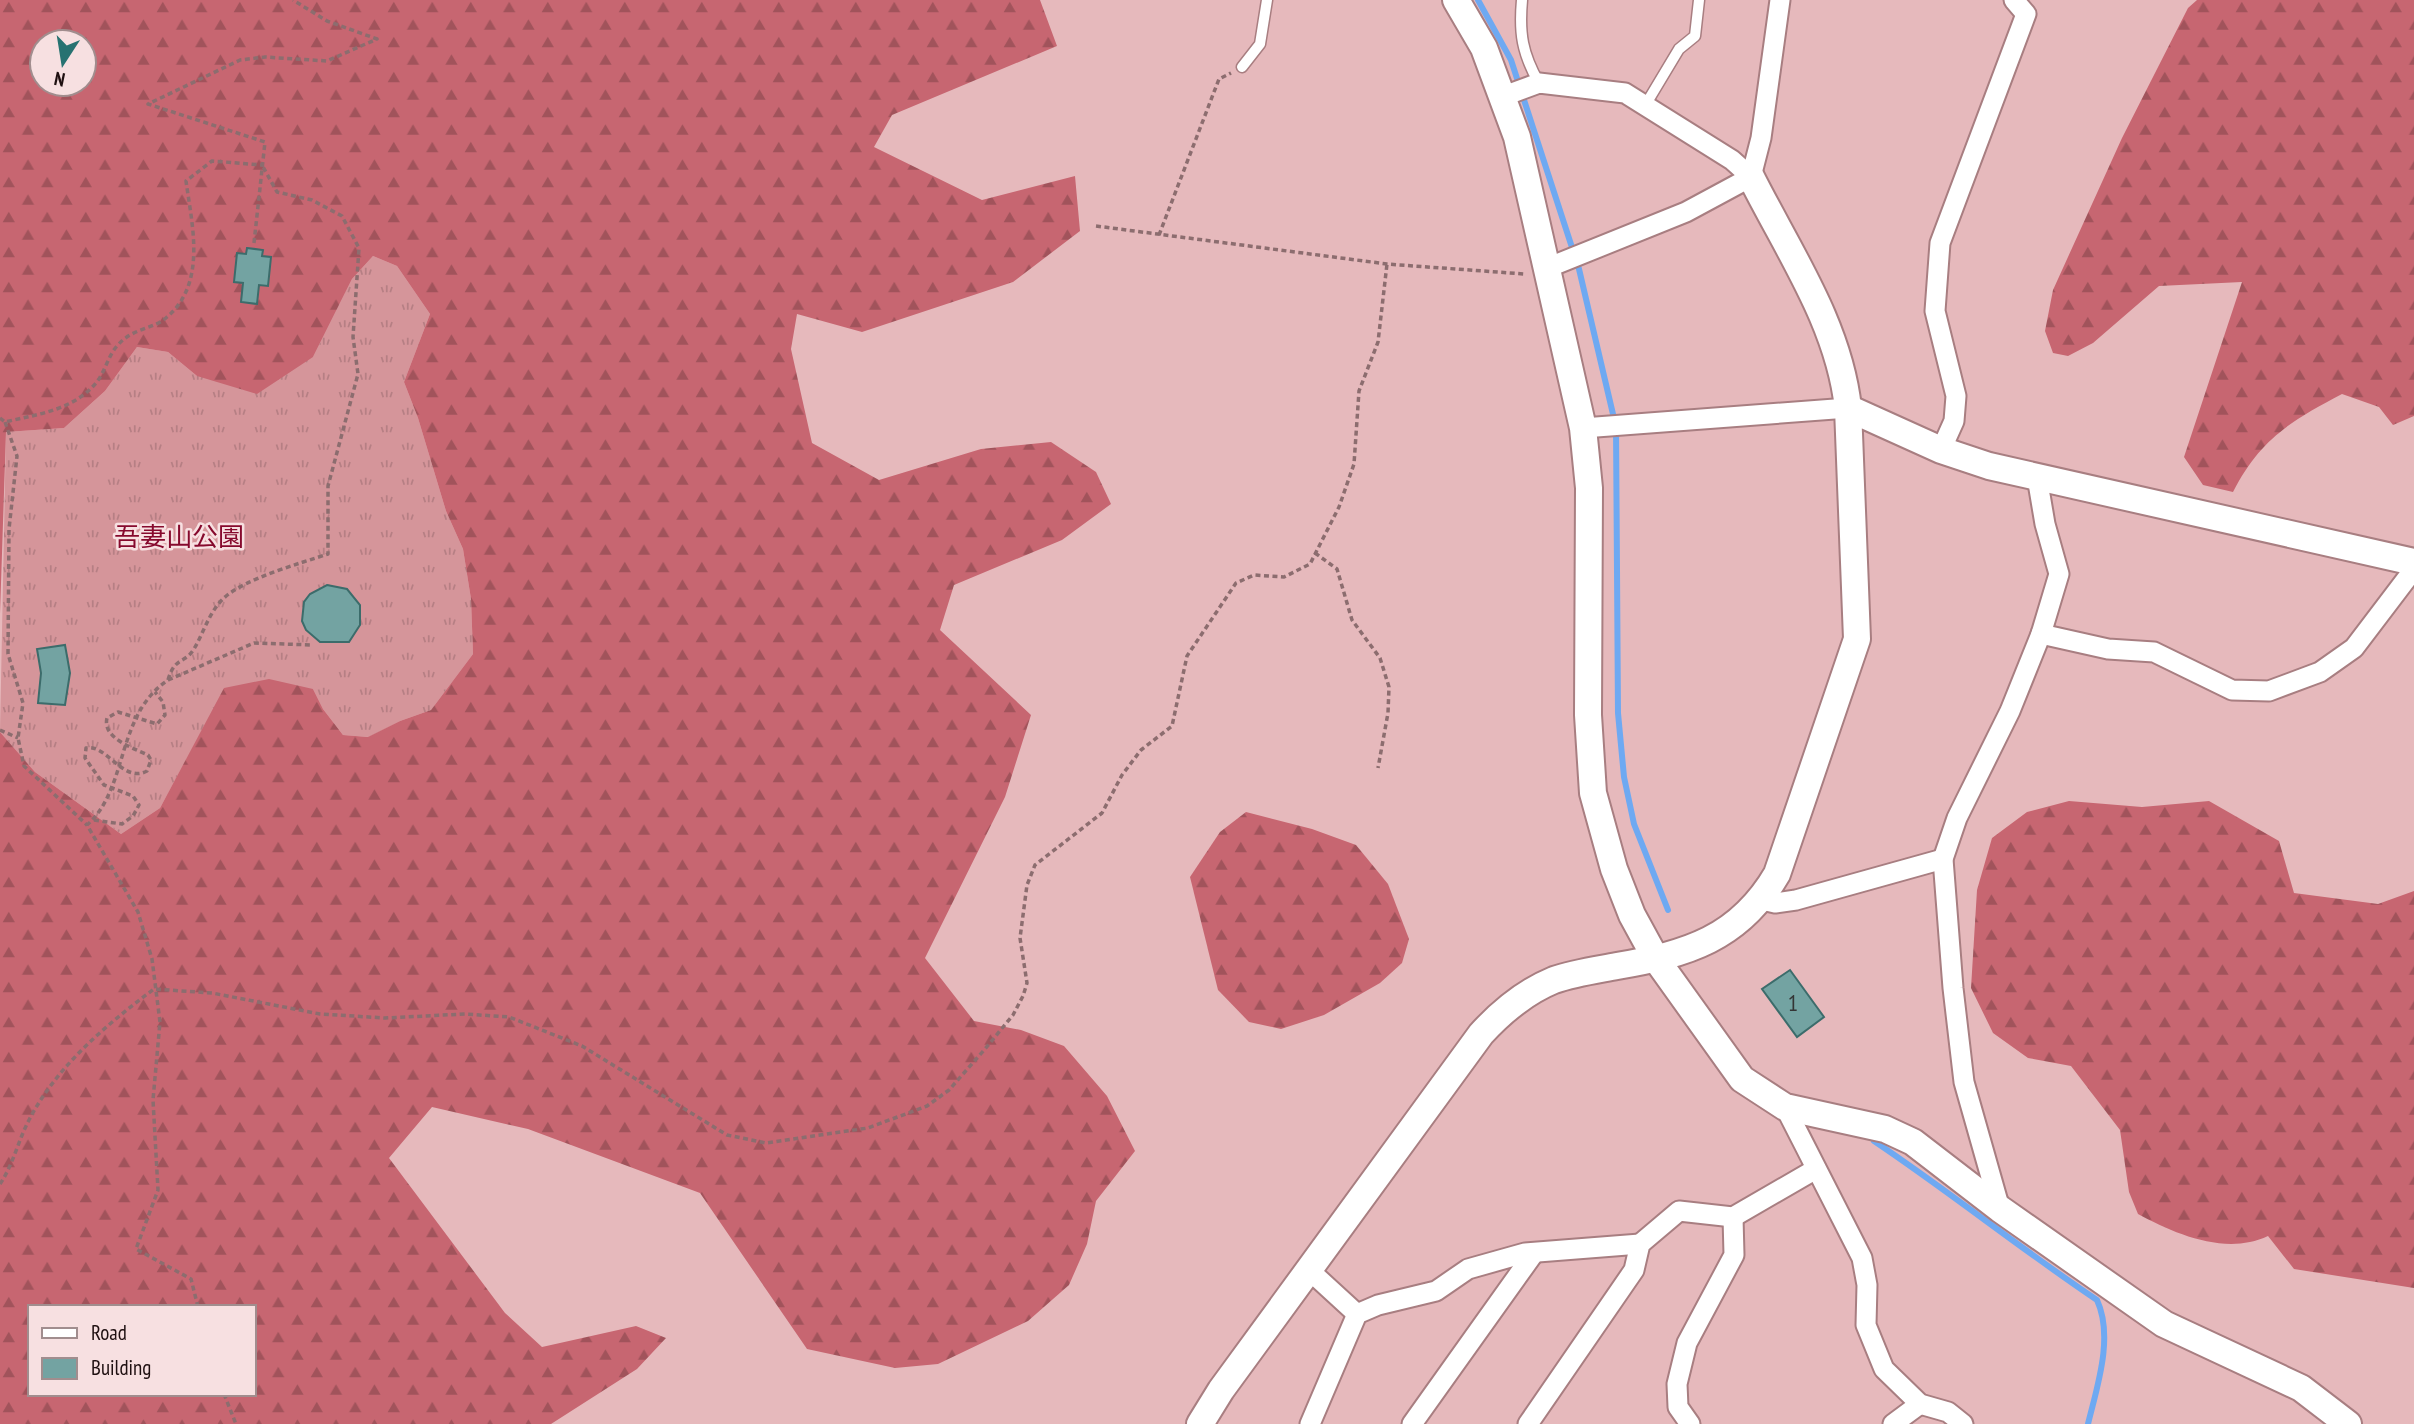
<svg xmlns="http://www.w3.org/2000/svg" width="2414" height="1424" font-family="'PT Sans Narrow','Noto Sans JP',sans-serif">
<style>
.grass{fill:url(#grass-tufts)}
.forest{fill:url(#forest-firs);fill-rule:evenodd}
.lines{fill:none;stroke-linecap:round;stroke-linejoin:round}
.stream{stroke:#6ea9f2;stroke-width:6}
.building{fill:#73a3a2;stroke:#3c6c6b;stroke-width:2}
.lane-casing{stroke:#a87e81;stroke-width:13}
.street-casing{stroke:#a87e81;stroke-width:23}
.secondary-casing{stroke:#a87e81;stroke-width:30}
.path{stroke:#8c6d6f;stroke-width:3.5;stroke-dasharray:5 3.5;stroke-linecap:butt}
.lane{stroke:#fff;stroke-width:10}
.street{stroke:#fff;stroke-width:19}
.secondary{stroke:#fff;stroke-width:26}
.labels{text-anchor:middle;stroke-width:5;stroke-linejoin:round;paint-order:stroke}
.number-label{font-size:23px;fill:#343535}
.park-label{font-size:26px;fill:#86092d;stroke:#f7e0e1}
</style>
<defs>
<pattern id="grass-tufts" width="24" height="20" patternUnits="userSpaceOnUse" patternTransform="scale(1.75)"><rect width="24" height="20" fill="#d5959a"/><path d="M3 7l-1-3M5 7V3M7 7l1-3M15 17l-1-3M17 17v-4M19 17l1-3" fill="none" stroke="#b67f84"/></pattern>
<pattern id="forest-firs" width="22" height="20" patternUnits="userSpaceOnUse" patternTransform="scale(1.75)"><rect width="22" height="20" fill="#c76671"/><path d="M5 1l3.5 6h-7zM16 11l3.5 6h-7z" fill="#a1535b"/></pattern>
</defs>
<rect width="100%" height="100%" fill="#e6b9bc"/>
<!-- grass -->
<polygon class="grass" points="373,256 397,266 430,314 404,382 418,418 446,511 463,549 471,599 473,654 431,710 400,721 369,737 343,735 323,709 313,689 225,688 160,808 121,834 35,772 0,732 6,432 64,428 105,391 137,347 168,352 197,376 313,357 352,279"/>
<!-- forest -->
<g class="forest">
<path d="M0,0H1040L1057,46L892,115L874,147L982,200L1075,176L1080,231L1013,282L862,332L797,314L791,349L812,443L879,480L981,449L1051,442L1096,472L1111,504L1062,540L954,585L940,630L1031,715L1005,797L925,958L974,1021L1021,1030L1064,1046L1107,1096L1135,1151L1096,1201L1087,1244L1069,1285L1028,1321L938,1364L895,1368L807,1349L700,1193L528,1129L432,1107L389,1158L505,1313L542,1347L636,1326L666,1338L637,1369L551,1424H0V732L35,772L121,834L160,808L224,688L269,679L313,689L323,709L343,735L368,737L400,721L431,710L473,654L471,599L463,549L446,511L418,418L404,382L430,314L397,266L373,256L352,279L313,357L257,394L197,376L168,352L137,347L105,391L64,428L6,432L0,614ZM42,42H84V84H42ZM30,1307H254V1394H30Z"/>
<path d="M2197,0H2414V416L2393,425L2379,407L2342,394C2291,421 2260,439 2233,492L2203,485L2184,457L2242,282L2159,286L2093,343L2068,356L2053,353L2045,331L2053,290L2122,138L2188,8Z"/>
<path d="M2069,801L2142,807L2209,801L2279,841L2294,893L2378,904L2414,891V1288L2294,1269L2268,1236C2226,1256 2175,1234 2138,1214L2129,1192L2120,1130L2071,1066L2028,1058L1993,1033L1971,988L1977,890L1992,838L2027,812Z"/>
<polygon points="1246,812 1312,829 1356,845 1388,884 1409,939 1402,963 1380,983 1324,1015 1281,1029 1249,1022 1218,990 1190,877 1220,832"/>
</g>
<g class="lines">
<!-- stream -->
<g class="stream">
<polyline points="1478,0 1511,60 1579,269 1616,427 1618,713 1624,777 1634,824 1668,910"/>
<path d="M1874,1141C1950,1192 2021,1249 2097,1300C2114,1337 2097,1387 2088,1424"/>
</g>
</g>
<!-- building -->
<g class="building">
<polygon points="247,248 263,250 262,256 271,257 268,286 259,285 257,304 241,302 243,283 234,282 237,253 246,254"/>
<polygon points="327,585 347,589 360,605 360,625 349,642 320,642 306,630 302,621 304,602 310,594"/>
<polygon points="65,645 70,673 65,705 38,703 41,673 37,649"/>
<polygon points="1790,970 1824,1017 1797,1037 1762,989"/>
</g>
<g class="lines">
<defs>
<g id="lane">
<path d="M1522,0C1519,33 1522,53 1539,83"/>
<polyline points="1242,67 1260,44 1267,0"/>
<polyline points="1646,104 1679,49 1695,36 1699,0"/>
</g>
<g id="street">
<polyline points="1504,96 1539,83 1625,93 1732,160 1751,177"/>
<polyline points="1547,268 1686,212 1751,177 1761,138 1780,0"/>
<polyline points="1583,428 1848,408"/>
<polyline points="1941,450 1954,421 1956,396 1935,311 1940,243 2026,14 2014,0"/>
<polyline points="2041,634 2108,649 2154,652 2232,690 2269,691 2320,672 2354,648 2414,569"/>
<polyline points="1762,900 1775,903 1796,900 1943,859"/>
<polyline points="1785,1107 1862,1258 1867,1285 1866,1325 1884,1369 1920,1404 1948,1412 1963,1424"/>
<polyline points="2000,1209 1964,1082 1953,988 1943,859 1957,818 2010,711 2041,634 2059,574 2045,524 2037,477"/>
<polyline points="1309,1270 1357,1314"/>
<polyline points="1310,1424 1357,1314 1378,1305 1436,1291 1468,1269 1525,1253 1640,1244"/>
<polyline points="1412,1424 1534,1253"/>
<polyline points="1528,1424 1634,1270 1640,1244 1679,1211 1733,1217 1816,1169"/>
<polyline points="1690,1424 1678,1407 1677,1384 1687,1343 1734,1255 1733,1217"/>
<polyline points="1893,1424 1920,1404"/>
</g>
<g id="secondary">
<polyline points="1456,0 1484,48 1517,137 1583,428 1589,488 1588,715 1593,793 1614,869 1632,915 1656,959 1742,1079 1785,1107 1885,1129 1913,1142 2000,1209 2164,1324 2301,1388 2348,1424"/>
<path d="M1751,177C1788,251 1839,324 1848,408"/>
<path d="M1200,1424L1221,1390L1481,1034C1502,1011 1525,992 1554,980C1574,973 1596,970 1617,966C1687,954 1739,939 1777,874L1857,639L1848,408L1941,450L1989,466L2414,562"/>
</g>
</defs>
<!-- lane casing -->
<use href="#lane" class="lane-casing"/>
<!-- street casing -->
<use href="#street" class="street-casing"/>
<!-- secondary casing -->
<use href="#secondary" class="secondary-casing"/>
<!-- path -->
<g class="path">
<polyline points="1096,226 1387,264 1524,274"/>
<polyline points="1159,235 1219,79 1231,73"/>
<polyline points="254,243 265,142 148,104 240,60 265,57 327,61 377,39 327,21 293,0"/>
<path d="M0,418L5,422C39,414 73,410 96,383C105,372 108,356 117,346C133,327 153,330 167,317C207,283 192,225 186,181L212,161L262,165"/>
<polyline points="5,422 17,456 9,529 8,654 23,703 18,738 24,766 87,825"/>
<polyline points="1315,553 1337,569 1352,620 1380,658 1389,687 1388,713 1378,768"/>
<polyline points="168,680 254,643 313,645"/>
<polyline points="0,730 18,738"/>
<path d="M94,820L122,824L133,816L139,805L133,796L104,785L85,758L86,748C106,743 123,784 147,771L151,760L148,755C133,748 102,738 107,718L118,712L157,724L165,715L163,702L155,692"/>
<path d="M0,1184C13,1165 18,1141 29,1120C57,1066 106,1025 154,989L212,993L320,1014L385,1018L465,1014L509,1017L582,1046L727,1135L766,1143L868,1128L927,1106L949,1090L985,1049L1013,1015L1023,996L1027,983L1020,938L1027,885L1035,865L1102,813L1122,775L1141,750L1172,726L1187,656L1236,583L1254,575L1284,577L1310,564L1339,507L1354,464L1359,391L1378,342L1387,264"/>
<path d="M198,1307L191,1279L136,1249L158,1190L153,1100L160,1022L152,959L138,912L87,825C129,788 115,716 168,680C175,656 185,664 194,649C204,632 209,612 224,598C244,579 301,563 328,554V486L358,374L353,337L359,248L342,216L312,200L277,192L262,165"/>
<polyline points="224,1394 236,1424"/>
</g>
<!-- lane -->
<use href="#lane" class="lane"/>
<!-- street -->
<use href="#street" class="street"/>
<!-- secondary -->
<use href="#secondary" class="secondary"/>
</g>
<g class="labels">
<!-- number labels -->
<g class="number-label">
<text x="1793" y="1011">1</text>
</g>
<!-- park labels -->
<g class="park-label">
<text x="179" y="546">吾妻山公園</text>
</g>
</g>
<!-- legend -->
<rect x="28" y="1305" width="228" height="91" fill="#f7e0e1" stroke="#a18d8e" stroke-width="2"/>
<rect x="42" y="1328" width="35" height="10" fill="#ffffff" stroke="#a18d8e" stroke-width="2"/>
<text x="91" y="1340" font-size="21" fill="#1f1011">Road</text>
<rect x="42" y="1358" width="35" height="21" fill="#73a3a2" stroke="#a18d8e" stroke-width="2"/>
<text x="91" y="1375" font-size="21" fill="#1f1011">Building</text>
<!-- north arrow -->
<g transform="translate(63 63) rotate(192)"><circle r="33" fill="#f7e0e1" stroke="#a18d8e" stroke-width="2"/>
<path d="M0-5L12 26L0 18L-12 26Z" fill="#277271"/>
<text y="-10" font-size="19" font-weight="bold" text-anchor="middle" fill="#1f1011">N</text>
</g>
</svg>
